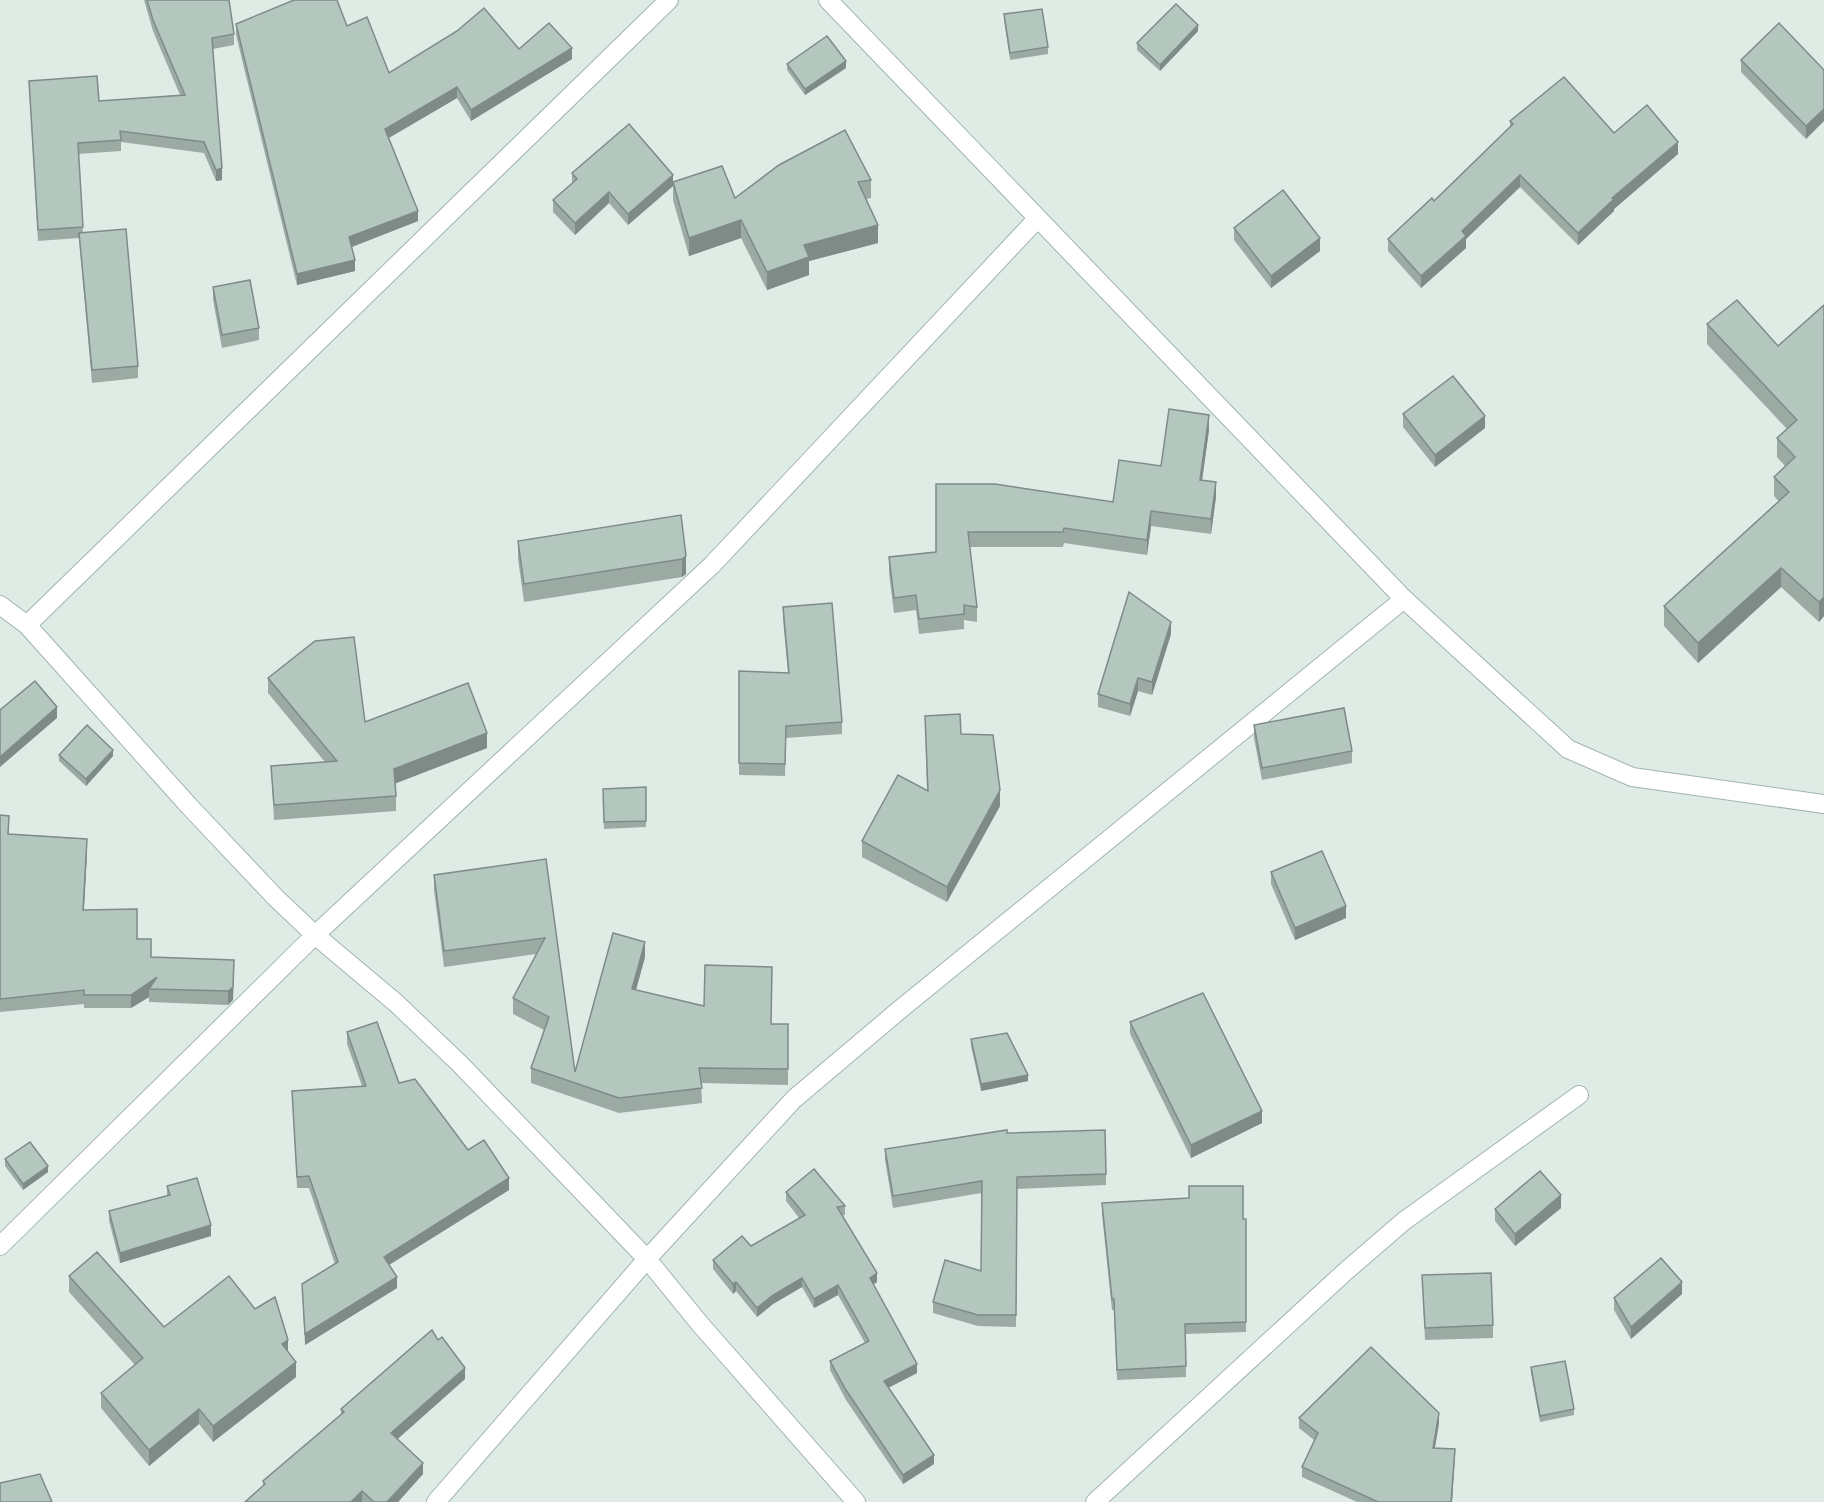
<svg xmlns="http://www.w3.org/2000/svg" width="1824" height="1502" font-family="Helvetica,sans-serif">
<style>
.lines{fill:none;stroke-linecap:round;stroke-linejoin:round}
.minor-casing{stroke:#a1b4ad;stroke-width:20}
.minor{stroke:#fff;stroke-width:18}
.wall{fill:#9baba4}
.shaded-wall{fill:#7e8b86}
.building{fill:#b4c7bf;stroke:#7e8b86;stroke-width:1.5}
</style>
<rect width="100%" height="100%" fill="#dfece6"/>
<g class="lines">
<defs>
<g id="minor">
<polyline points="828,0 1404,599 1568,749 1632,777 1824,804"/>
<polyline points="0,605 27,625 189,806 276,898 315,935 396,1003 460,1064 647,1259 700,1324 856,1502"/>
<polyline points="27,625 669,0"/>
<polyline points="0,1246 315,935 712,565 1037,219"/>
<polyline points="436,1502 647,1259 794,1099 897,1012 1404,599"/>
<polyline points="1095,1502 1346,1271 1404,1221 1579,1095"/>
</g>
</defs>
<!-- minor casing -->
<use href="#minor" class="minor-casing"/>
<!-- minor -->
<use href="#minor" class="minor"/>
</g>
<!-- wall -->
<g class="wall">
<polygon points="144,0 229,0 234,34 234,45 213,49 222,180 216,181 204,153 121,142 121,151 78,154 83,233 138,366 138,378 92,383 79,238 38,241 29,81 99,101 180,95 153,31"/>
<polygon points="1004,14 1048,47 1048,54 1010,60 1004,20"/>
<polygon points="236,24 347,26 389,73 572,59 471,121 457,98 389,138 418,221 352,247 355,271 297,285 236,35"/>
<polygon points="1198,31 1160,71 1137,50 1137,43"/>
<polygon points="1741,60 1824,70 1806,139 1741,72"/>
<polygon points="787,64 846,68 805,95 787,70"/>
<polygon points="1510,121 1614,133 1678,154 1614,209 1614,211 1578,245 1520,187 1466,239 1466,248 1421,288 1388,251 1388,239 1434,201 1510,127"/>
<polygon points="572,173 673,182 735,198 871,180 871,198 866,199 878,243 809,261 809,275 767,290 741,238 689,256 673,200 673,186 628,225 609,203 575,235 553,212 553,200 572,183"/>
<polygon points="1234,228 1320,251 1271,288 1234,240"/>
<polygon points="213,287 259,328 259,340 222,348 213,300"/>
<polygon points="1824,305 1824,616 1819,622 1781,587 1698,663 1664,626 1664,606 1779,502 1774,496 1774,477 1785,466 1777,457 1777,438 1787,429 1707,344 1707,324 1778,346"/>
<polygon points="1403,414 1485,428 1435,467 1403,427"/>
<polygon points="1209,430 1202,480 1216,497 1211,534 1151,526 1147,555 1064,543 1063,547 970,547 977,607 977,622 964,620 964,629 919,634 916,610 894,613 889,573 889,557 936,552 936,484 1113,502"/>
<polygon points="681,515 686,574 682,577 524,602 518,559 518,541"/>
<polygon points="783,607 842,722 842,734 786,738 785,776 739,775 739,671 788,673 783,619"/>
<polygon points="1171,634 1152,695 1138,691 1130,716 1098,707 1098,694"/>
<polygon points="268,678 365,722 487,748 396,783 396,811 274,820 271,766 325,762 268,693"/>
<polygon points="925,716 961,734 1000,806 947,902 862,857 862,841 927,791"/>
<polygon points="1254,725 1352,751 1352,763 1262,780 1254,738"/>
<polygon points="59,755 113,756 86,786 59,761"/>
<polygon points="646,787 646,827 604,829 603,789"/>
<polygon points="0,815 9,830 9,834 87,853 84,910 137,939 151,957 234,973 233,1000 228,1005 149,1002 149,997 131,1008 84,1008 84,1004 0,1012"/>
<polygon points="546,859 575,1072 645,957 636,990 772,1024 788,1024 788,1085 701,1083 702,1103 619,1113 531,1083 531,1068 544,1030 513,1014 513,998 536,954 444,967 434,890 434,875"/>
<polygon points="1271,872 1346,918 1295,940 1271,884"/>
<polygon points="1130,1022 1262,1123 1191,1158 1130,1034"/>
<polygon points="347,1032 509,1190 389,1265 397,1288 305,1345 302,1284 335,1264 309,1188 297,1188 292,1091 362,1086 347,1044"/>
<polygon points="971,1039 1028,1081 981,1091 971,1046"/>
<polygon points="1007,1133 1106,1174 1106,1185 1017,1189 1016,1327 978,1326 933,1313 933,1302 981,1271 981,1193 893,1208 885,1160 885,1149"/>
<polygon points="5,1159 48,1172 23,1190 5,1166"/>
<polygon points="167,1186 211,1236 120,1263 109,1221 109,1211 167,1196"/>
<polygon points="786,1192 845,1206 845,1215 842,1216 877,1282 873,1285 917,1373 888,1388 934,1464 903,1484 846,1400 830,1370 830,1361 865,1343 838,1295 814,1308 802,1287 773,1304 757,1317 736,1291 733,1294 713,1269 713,1260 751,1246 799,1218 786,1201"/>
<polygon points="1102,1203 1246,1219 1246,1332 1185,1334 1186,1377 1117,1380 1114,1310 1112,1310 1102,1214"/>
<polygon points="1561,1208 1515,1246 1495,1221 1495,1209"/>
<polygon points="1422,1275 1493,1325 1493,1338 1425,1340"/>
<polygon points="69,1276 164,1327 288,1352 296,1377 213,1442 199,1424 149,1466 101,1408 101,1393 135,1365 69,1292"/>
<polygon points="1682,1294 1631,1339 1614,1310 1614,1298"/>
<polygon points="1531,1367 1574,1409 1574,1415 1540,1422 1531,1373"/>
<polygon points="465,1379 397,1439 423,1474 398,1502 245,1502 263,1486 263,1481 341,1415 341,1409"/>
<polygon points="1299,1418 1439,1423 1435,1448 1455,1459 1452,1502 1357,1502 1302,1477 1302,1467 1314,1440 1299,1428"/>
</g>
<!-- shaded-wall -->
<g class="shaded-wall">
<polygon points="1198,25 1198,31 1160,71 1160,65"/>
<polygon points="572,48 572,59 471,121 471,110"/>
<polygon points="846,61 846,68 805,95 805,89"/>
<polygon points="457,87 457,98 385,140 385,129"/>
<polygon points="1824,109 1824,121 1806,139 1806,126"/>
<polygon points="1678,142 1678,154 1614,209 1614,211 1578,245 1578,233 1612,198"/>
<polygon points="222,168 222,180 216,181 216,170"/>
<polygon points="673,175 673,186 628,225 628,214"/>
<polygon points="1520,175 1520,187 1466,239 1466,248 1421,288 1421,276 1462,231"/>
<polygon points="609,192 609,203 575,235 575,223"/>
<polygon points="418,211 418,221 349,248 349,237"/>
<polygon points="741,220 741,238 689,256 689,238"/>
<polygon points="878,225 878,243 809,261 809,275 767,290 767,272 804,245"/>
<polygon points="1320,238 1320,251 1271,288 1271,276"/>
<polygon points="355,260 355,271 297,285 297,274"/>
<polygon points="1209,415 1209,430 1200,495 1200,480"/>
<polygon points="1485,416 1485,428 1435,467 1435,455"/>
<polygon points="1216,482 1216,497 1211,534 1211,519"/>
<polygon points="1151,511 1151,526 1147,555 1147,540"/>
<polygon points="686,556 686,574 682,577 682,559"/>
<polygon points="1781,568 1781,587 1698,663 1698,643"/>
<polygon points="1824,597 1824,616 1819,622 1819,602"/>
<polygon points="1171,622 1171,634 1152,695 1152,682"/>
<polygon points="1138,678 1138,691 1130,716 1130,704"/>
<polygon points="57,707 57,718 0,767 0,757"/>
<polygon points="487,733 487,748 394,784 394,769"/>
<polygon points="113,750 113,756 86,786 86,779"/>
<polygon points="1000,790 1000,806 947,902 947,887"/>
<polygon points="87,839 87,853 83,923 83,910"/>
<polygon points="1346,906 1346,918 1295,940 1295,928"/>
<polygon points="645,942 645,957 632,1004 632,989"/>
<polygon points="234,960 233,1000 228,1005 228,991"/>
<polygon points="157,977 149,989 149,997 131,1008 131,995"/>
<polygon points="1028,1075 1028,1081 981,1091 981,1084"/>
<polygon points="1262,1111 1262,1123 1191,1158 1191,1145"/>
<polygon points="48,1166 48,1172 23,1190 23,1184"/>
<polygon points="509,1178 509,1190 384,1268 384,1257"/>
<polygon points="1561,1195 1561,1208 1515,1246 1515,1234"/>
<polygon points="211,1225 211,1236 120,1263 120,1253"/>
<polygon points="877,1273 877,1282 870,1287 870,1278"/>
<polygon points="397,1277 397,1288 305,1345 305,1334"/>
<polygon points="802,1278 802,1287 773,1304 757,1317 757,1308 773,1295"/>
<polygon points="736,1282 736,1291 733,1294 733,1284"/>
<polygon points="1682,1282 1682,1294 1631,1339 1631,1327"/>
<polygon points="838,1285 838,1295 814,1308 814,1299"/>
<polygon points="288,1340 288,1356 282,1344"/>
<polygon points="296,1362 296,1377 213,1442 213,1426"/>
<polygon points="917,1364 917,1373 884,1390 884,1381"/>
<polygon points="465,1368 465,1379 391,1445 391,1433"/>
<polygon points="199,1409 199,1424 149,1466 149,1450"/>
<polygon points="1439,1413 1439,1423 1433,1458 1433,1448"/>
<polygon points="1455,1449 1452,1502 1451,1502"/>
<polygon points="934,1455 934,1464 903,1484 903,1475"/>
<polygon points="423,1463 423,1474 398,1502 387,1502"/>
<polygon points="362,1491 362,1502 351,1502"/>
</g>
<!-- building -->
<g class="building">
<polygon points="147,0 229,0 234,34 212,38 222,168 216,170 204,142 120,131 121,140 78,143 83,227 38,230 29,81 97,76 99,101 185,95 153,20"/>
<polygon points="294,0 337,0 347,26 367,17 389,73 457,31 484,8 519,49 549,23 572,48 471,110 457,87 385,129 418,211 349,237 355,260 297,274 236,24"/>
<polygon points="1176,4 1198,25 1160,65 1137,43"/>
<polygon points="1042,9 1048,47 1010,53 1004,14"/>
<polygon points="1779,23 1824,70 1824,109 1806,126 1741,60"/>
<polygon points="827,36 846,61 805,89 787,64"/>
<polygon points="1564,77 1614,133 1647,105 1678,142 1612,198 1614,199 1578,233 1520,175 1462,231 1466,236 1421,276 1388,239 1432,198 1434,201 1513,124 1510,121"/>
<polygon points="629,124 673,175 628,214 609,192 575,223 553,200 577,179 572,173"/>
<polygon points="845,130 871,180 858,182 878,225 804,245 809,257 767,272 741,220 689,238 673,182 722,166 735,198 779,165"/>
<polygon points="1283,190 1320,238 1271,276 1234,228"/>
<polygon points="126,229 138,366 92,370 79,233"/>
<polygon points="250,280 259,328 222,335 213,287"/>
<polygon points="1737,300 1778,346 1824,305 1824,597 1819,602 1781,568 1698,643 1664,606 1789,492 1774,477 1795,457 1777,438 1797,420 1707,324"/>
<polygon points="1453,376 1485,416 1435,455 1403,414"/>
<polygon points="1169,409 1209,415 1200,480 1216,482 1211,519 1151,511 1147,540 1064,528 1063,532 968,532 977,607 964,605 964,614 919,619 916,595 894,598 889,557 936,552 936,484 995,484 1113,502 1119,460 1161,466"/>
<polygon points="681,515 686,556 682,559 524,584 518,541"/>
<polygon points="1129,592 1171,622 1152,682 1138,678 1130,704 1098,694"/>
<polygon points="832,603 842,722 786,726 785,764 739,763 739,671 789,673 783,607"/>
<polygon points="354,637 365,722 468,683 487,733 394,769 396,796 274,805 271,766 337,761 268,678 315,641"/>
<polygon points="35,681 57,707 0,757 0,710"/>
<polygon points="1344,708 1352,751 1262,768 1254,725"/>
<polygon points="960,714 961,734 993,735 1000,790 947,887 862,841 898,775 928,791 925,716"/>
<polygon points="87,725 113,750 86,779 59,755"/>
<polygon points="646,787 646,821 604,822 603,789"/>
<polygon points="0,815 9,816 8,834 87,839 83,910 137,909 137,939 151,939 151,957 234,960 233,987 228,991 149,989 157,977 131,995 84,995 84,990 0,999"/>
<polygon points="1322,851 1346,906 1295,928 1271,872"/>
<polygon points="546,859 575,1072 613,933 645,942 632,989 704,1006 705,965 772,967 771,1024 788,1024 788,1069 699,1068 702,1088 619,1098 531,1068 549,1017 513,998 545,938 444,951 434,875"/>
<polygon points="1203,993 1262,1111 1191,1145 1130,1022"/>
<polygon points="377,1022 399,1083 415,1079 468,1150 484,1140 509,1178 384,1257 397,1277 305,1334 302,1284 338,1262 309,1176 297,1177 292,1091 366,1086 347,1032"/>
<polygon points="1007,1033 1028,1075 981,1084 971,1039"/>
<polygon points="1007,1130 1007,1133 1105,1130 1106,1174 1017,1177 1016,1315 978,1315 933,1302 945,1260 981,1271 982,1181 893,1196 885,1149"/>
<polygon points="30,1142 48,1166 23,1184 5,1159"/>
<polygon points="814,1169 845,1206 837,1207 877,1273 870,1278 917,1364 884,1381 934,1455 903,1475 846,1390 830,1361 869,1341 838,1285 814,1299 802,1278 773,1295 757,1308 736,1282 733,1284 713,1260 742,1236 751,1246 805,1215 786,1192"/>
<polygon points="1540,1171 1561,1195 1515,1234 1495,1209"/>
<polygon points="197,1178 211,1225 120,1253 109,1211 170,1195 167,1186"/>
<polygon points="1189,1186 1243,1186 1243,1219 1246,1219 1246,1322 1185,1324 1186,1366 1117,1370 1114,1299 1112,1299 1102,1203 1189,1198"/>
<polygon points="97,1252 164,1327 229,1276 255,1309 275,1297 288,1340 282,1344 296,1362 213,1426 199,1409 149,1450 101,1393 143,1358 69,1276"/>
<polygon points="1661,1258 1682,1282 1631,1327 1614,1298"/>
<polygon points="1491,1273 1493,1325 1425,1328 1422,1275"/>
<polygon points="432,1330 438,1340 442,1337 465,1368 391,1433 423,1463 387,1502 374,1502 362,1491 351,1502 245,1502 265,1484 263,1481 344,1412 341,1409"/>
<polygon points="1371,1347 1439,1413 1433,1448 1455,1449 1451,1502 1378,1502 1302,1467 1318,1433 1299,1418"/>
<polygon points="1565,1361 1574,1409 1540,1416 1531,1367"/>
<polygon points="40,1474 52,1502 0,1502 0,1483"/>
</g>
</svg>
